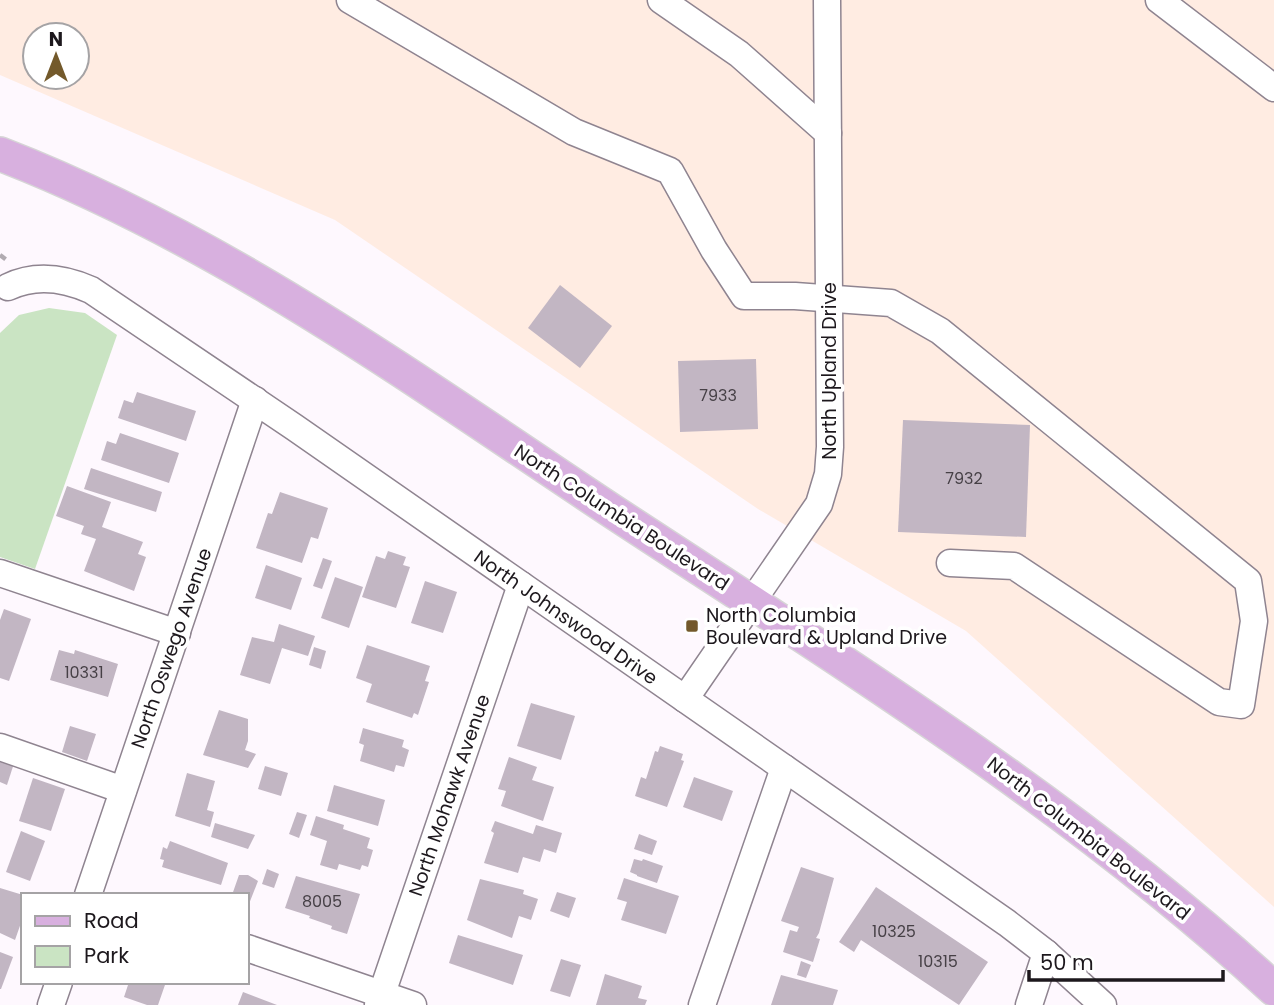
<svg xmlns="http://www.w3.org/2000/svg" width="1274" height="1005" font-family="Poppins,sans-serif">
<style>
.industrial{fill:#ffece2;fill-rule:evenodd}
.green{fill:#cae4c3}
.building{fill:#c2b6c3}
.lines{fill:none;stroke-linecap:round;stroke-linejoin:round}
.minor-casing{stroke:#8f8490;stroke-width:29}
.major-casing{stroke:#d6d5d6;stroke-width:36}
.path{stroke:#b1abb1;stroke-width:4.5;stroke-dasharray:7 3.5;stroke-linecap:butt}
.minor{stroke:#fff;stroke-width:26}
.major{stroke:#d8b0df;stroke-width:33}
.poi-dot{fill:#73592b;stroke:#fff;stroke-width:2.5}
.labels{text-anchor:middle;stroke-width:7;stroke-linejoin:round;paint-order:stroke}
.number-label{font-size:16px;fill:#464046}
.street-label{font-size:19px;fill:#1d181d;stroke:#fff}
.poi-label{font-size:19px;fill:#1d181d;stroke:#fff;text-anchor:start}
</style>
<rect width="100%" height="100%" fill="#fef8fe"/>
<!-- industrial -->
<path class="industrial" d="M0,0H1274V907L966,631L758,509L335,220L0,75ZM35,35H77V77H35Z"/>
<!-- green -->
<polygon class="green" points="49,308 85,313 117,335 35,569 0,557 0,333 19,315"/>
<!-- building -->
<g class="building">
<polygon points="560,285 612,326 580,368 528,328"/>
<polygon points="756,359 758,429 680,432 678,361"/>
<polygon points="137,392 196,411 186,441 118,418 124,400 133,403"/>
<polygon points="903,420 1030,425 1026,537 898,532"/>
<polygon points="120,433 179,453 169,483 101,460 107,441 116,444"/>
<polygon points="91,468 162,492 156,512 84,489"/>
<polygon points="67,486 111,502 102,527 143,542 138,554 146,557 134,591 84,571 96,539 81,534 84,526 56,516"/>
<polygon points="280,492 328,508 318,539 311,537 302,563 256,548 268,513 272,514"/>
<polygon points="388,551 406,557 403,565 410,567 396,608 362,597 376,556 385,559"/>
<polygon points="323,558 332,561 322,589 313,586"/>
<polygon points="266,565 302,578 291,610 255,598"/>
<polygon points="335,577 363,587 349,628 321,618"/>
<polygon points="425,581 457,592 443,633 411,623"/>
<polygon points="4,609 31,619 9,681 0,678 0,620"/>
<polygon points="279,624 315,636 308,656 282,648 270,684 240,675 252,637 274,642"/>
<polygon points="367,645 430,666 425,681 429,682 418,715 414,713 412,718 366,702 372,684 356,678"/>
<polygon points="314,647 326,651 321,669 309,665"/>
<polygon points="59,650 74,654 75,650 118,664 108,697 50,680"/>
<polygon points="531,703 575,716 561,760 517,746"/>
<polygon points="219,710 248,719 248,741 245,750 256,754 248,768 203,755"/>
<polygon points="70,726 96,734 87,761 62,752"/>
<polygon points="363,728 404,740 402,747 409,750 404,767 396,765 394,772 360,761 364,745 359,743"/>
<polygon points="660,746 683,754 681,760 684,761 667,807 635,796 641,777 646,779 655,751 658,752"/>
<polygon points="0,749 17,754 7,785 0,782"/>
<polygon points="509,757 537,767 532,780 554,787 543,821 501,806 506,791 498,789"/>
<polygon points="265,766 288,773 281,796 258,789"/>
<polygon points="187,773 215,781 207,810 214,812 210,827 175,816"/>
<polygon points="694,777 733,791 722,821 683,807"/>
<polygon points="33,778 65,789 51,831 19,821"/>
<polygon points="334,785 385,800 378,826 327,811"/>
<polygon points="297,812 307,815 299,838 289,834"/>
<polygon points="316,816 344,825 343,829 370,838 367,848 373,850 368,867 362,865 360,870 339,864 337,870 320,865 327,841 310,835"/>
<polygon points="495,821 533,834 536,825 562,833 556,853 544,849 540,862 523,857 518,873 484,863 494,833 491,831"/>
<polygon points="215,823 255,835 248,849 211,837"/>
<polygon points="21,831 45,841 30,881 6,872"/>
<polygon points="639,834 657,841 652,855 634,849"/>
<polygon points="170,841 228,863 221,885 162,867 164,860 160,859 163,847 167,849"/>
<polygon points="634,859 642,861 643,859 663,866 657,883 637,876 637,875 630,872"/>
<polygon points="801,867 834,878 819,933 816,938 820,939 813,962 783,952 790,930 797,932 799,927 781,921"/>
<polygon points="267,869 279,874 274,888 262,884"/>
<polygon points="239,875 248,875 258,881 247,909 247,895 232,895"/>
<polygon points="296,876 360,894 347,934 331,929 332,926 309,918 310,916 285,908"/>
<polygon points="624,878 679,896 666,934 621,920 627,902 617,899"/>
<polygon points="480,879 524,890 523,894 538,899 531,920 519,916 512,938 467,920"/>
<polygon points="876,887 988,962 959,1005 861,940 854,952 839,942"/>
<polygon points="0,888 23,895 23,909 20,919 22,920 15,940 0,933"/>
<polygon points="557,892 576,898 569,918 550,911"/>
<polygon points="458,935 523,955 513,985 449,963"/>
<polygon points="0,952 13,957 1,989 0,989"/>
<polygon points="561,959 581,965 570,997 550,991"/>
<polygon points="801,961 811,965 806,978 797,975"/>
<polygon points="605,974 642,986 638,998 647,1000 645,1005 596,1005"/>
<polygon points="781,975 838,990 833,1005 771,1005"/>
<polygon points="129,982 166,982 158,1005 147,1005 124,997"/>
<polygon points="243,992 277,1005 238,1005"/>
</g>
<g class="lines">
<defs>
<g id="minor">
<polyline points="350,0 574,132 670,171 714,250 744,296 795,296 891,303 940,331 1248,581 1254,621 1241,705 1219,702 1014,566 950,563"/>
<polyline points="661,0 739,54 828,133"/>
<polyline points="1159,0 1274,88"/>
<path d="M8,287C35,274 64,278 91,290L294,427L1007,923L1046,953L1103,1005"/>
<polyline points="0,573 177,633"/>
<polyline points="685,699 819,504 828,474 830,447 827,0"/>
<polyline points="0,747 123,790"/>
<polyline points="88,895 255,400"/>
<polyline points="247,948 413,1005"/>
<polyline points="51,1005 59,982"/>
<polyline points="378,1005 521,585"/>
<polyline points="702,1005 784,768"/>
<polyline points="1029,1005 1046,953"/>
</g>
<path id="major" d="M0,154C223,240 417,382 615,513C842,662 1074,805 1274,989"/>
</defs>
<!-- minor casing -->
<use href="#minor" class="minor-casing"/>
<!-- major casing -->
<use href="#major" class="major-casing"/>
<!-- path -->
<polyline class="path" points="0,255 8,261"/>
<!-- minor -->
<use href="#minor" class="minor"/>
<!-- major -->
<use href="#major" class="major"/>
</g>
<!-- markers -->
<rect class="poi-dot" x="685" y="619" width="14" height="14" rx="3.5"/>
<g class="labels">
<!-- number labels -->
<g class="number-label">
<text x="718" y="401">7933</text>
<text x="964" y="484">7932</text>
<text x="84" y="678">10331</text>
<text x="322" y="907">8005</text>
<text x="894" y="937">10325</text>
<text x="938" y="967">10315</text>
</g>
<!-- street labels -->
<g class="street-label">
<text transform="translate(829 371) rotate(-90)" y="7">North Upland Drive</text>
<text transform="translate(622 517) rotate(33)" y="7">North Columbia Boulevard</text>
<text transform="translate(566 617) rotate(35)" y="7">North Johnswood Drive</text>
<text transform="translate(171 648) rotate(-71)" y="7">North Oswego Avenue</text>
<text transform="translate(449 795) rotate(-71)" y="7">North Mohawk Avenue</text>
<text transform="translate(1089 838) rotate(38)" y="7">North Columbia Boulevard</text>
</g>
<!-- poi labels -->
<g class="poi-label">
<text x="706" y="622">North Columbia<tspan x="706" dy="22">Boulevard &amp; Upland Drive</tspan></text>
</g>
</g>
<!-- legend -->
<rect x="21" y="893" width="228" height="91" fill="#ffffff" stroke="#a5a3a5" stroke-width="2"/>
<rect x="35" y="916" width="35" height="10" fill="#d8b0df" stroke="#a5a3a5" stroke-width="2"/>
<text x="84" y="928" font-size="21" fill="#1d181d">Road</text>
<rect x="35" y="946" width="35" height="21" fill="#cae4c3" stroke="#a5a3a5" stroke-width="2"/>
<text x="84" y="963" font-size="21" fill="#1d181d">Park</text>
<!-- north arrow -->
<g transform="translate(56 56)"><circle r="33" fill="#ffffff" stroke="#a5a3a5" stroke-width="2"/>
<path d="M0-5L12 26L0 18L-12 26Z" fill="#73592b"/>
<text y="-10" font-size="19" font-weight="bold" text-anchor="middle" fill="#1d181d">N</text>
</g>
<!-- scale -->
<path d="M1029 970v10h194v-10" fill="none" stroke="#1d181d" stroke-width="3.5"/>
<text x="1040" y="970" font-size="21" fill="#1d181d" stroke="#ffffff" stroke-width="5" paint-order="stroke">50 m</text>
</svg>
